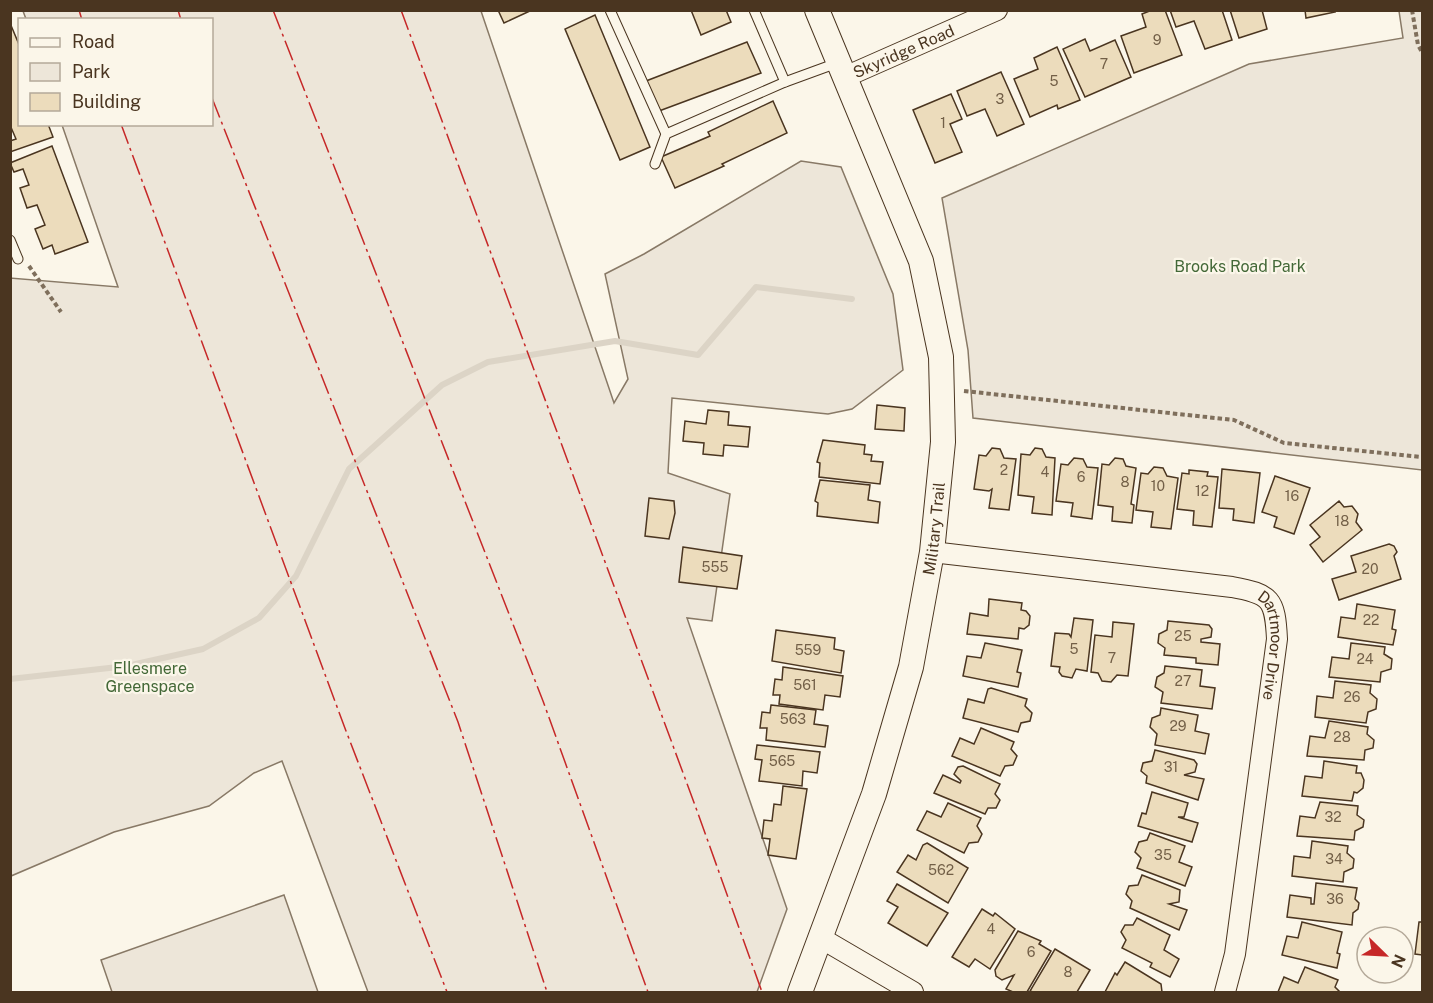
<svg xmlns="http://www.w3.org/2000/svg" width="1433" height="1003" font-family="'Public Sans',sans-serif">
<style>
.green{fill:#ede6d9;stroke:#887966;stroke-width:1.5}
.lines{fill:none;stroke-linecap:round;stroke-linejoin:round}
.stream{stroke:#dcd4c6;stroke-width:6}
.building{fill:#ecdcbc;stroke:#4a3520;stroke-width:1.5}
.service-casing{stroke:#4a3520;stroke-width:11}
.minor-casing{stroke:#4a3520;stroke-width:22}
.tertiary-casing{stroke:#4a3520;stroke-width:26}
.path{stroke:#7f6f5c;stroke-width:4;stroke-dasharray:4.5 3;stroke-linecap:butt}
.service{stroke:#fbf6e9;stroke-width:9}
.minor{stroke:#fbf6e9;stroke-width:20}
.tertiary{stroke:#fbf6e9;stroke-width:24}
.power{stroke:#c62828;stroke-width:1.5;stroke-dasharray:21 4.5 3 4.5;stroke-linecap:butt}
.labels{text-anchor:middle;stroke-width:4.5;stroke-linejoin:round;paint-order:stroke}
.number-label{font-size:14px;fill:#725f47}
.street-label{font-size:16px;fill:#4a3520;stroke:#fbf6e9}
.park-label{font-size:16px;fill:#436837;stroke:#fbf6e9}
</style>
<rect width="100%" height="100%" fill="#fbf6e9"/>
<!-- green -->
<g class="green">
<polygon points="23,11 481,11 614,403 628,379 605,274 644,254 801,161 841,167 893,294 903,370 852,409 828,414 672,398 668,473 730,494 712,621 687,618 787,909 757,992 368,992 282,761 254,773 209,806 114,832 11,876 10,278 118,287 62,125 212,124 212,20 26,19"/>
<polygon points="1399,11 1422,11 1422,470 973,418 968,350 942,198 1249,64 1403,38"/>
<polygon points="284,895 318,992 112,992 101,960"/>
</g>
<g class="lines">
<!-- stream -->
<polyline class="stream" points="10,679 127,666 203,649 259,618 296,576 349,469 442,385 488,362 615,341 698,355 756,287 852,299"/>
</g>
<!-- building -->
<g class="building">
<polygon points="498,10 532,10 504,23"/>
<polygon points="691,10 726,10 731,22 701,35"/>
<polygon points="1152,10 1165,10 1182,55 1134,73 1121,36 1146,27 1142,14"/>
<polygon points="1170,10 1222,10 1232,40 1205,49 1194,21 1176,27"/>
<polygon points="1262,10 1267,29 1239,38 1230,10"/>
<polygon points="1305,10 1334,10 1335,12 1306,18"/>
<polygon points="595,15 650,147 620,160 565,29"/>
<polygon points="10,23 20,47 20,124 48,124 53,137 10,152 10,141 16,139 10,125"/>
<polygon points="1085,39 1090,51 1115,40 1131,77 1085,97 1063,49"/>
<polygon points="747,42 761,73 659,111 646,81"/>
<polygon points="1057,47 1080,100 1058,109 1057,105 1030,117 1014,79 1038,69 1034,58"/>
<polygon points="1001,72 1024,124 997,136 985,109 967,116 957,91"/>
<polygon points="951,94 962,119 950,124 962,152 935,163 913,110"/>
<polygon points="773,101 787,133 722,164 724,166 675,188 661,157 710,136 708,132"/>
<polygon points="52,146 88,242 55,254 52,245 43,249 35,229 45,225 37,205 27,208 20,188 29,185 23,169 14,172 10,163"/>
<polygon points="877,405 905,408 904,431 875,429"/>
<polygon points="708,410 729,412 728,425 750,427 748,447 724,445 723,456 703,454 704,443 683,441 685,421 706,424"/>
<polygon points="823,440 865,445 864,454 872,455 871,461 883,462 880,484 819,477 820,463 817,462"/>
<polygon points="992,448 1000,449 1004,458 1016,459 1009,510 989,508 992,489 989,491 974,489 979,455 986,456"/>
<polygon points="1035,448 1042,449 1046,457 1055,458 1052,515 1032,513 1034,497 1018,495 1021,454 1030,455"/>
<polygon points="1074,458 1083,459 1087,467 1098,468 1092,519 1071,516 1073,503 1056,501 1061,464 1068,465"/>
<polygon points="1115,458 1123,459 1126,466 1136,468 1131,504 1134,505 1132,523 1112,521 1113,507 1098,505 1102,464 1109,465"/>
<polygon points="1154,467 1163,468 1167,476 1178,478 1171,529 1151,527 1153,512 1136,510 1141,473 1148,474"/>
<polygon points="1222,469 1260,473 1254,523 1233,520 1234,509 1219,508"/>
<polygon points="1189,470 1208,472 1207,476 1218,477 1212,527 1193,525 1194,511 1177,509 1182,473 1189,474"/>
<polygon points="1275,476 1310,488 1294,534 1274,527 1277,517 1262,512"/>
<polygon points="820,480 870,485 868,500 880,502 878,523 817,516 818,503 815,501"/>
<polygon points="649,498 674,501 675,513 669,539 645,536"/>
<polygon points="1339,501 1344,507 1352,506 1358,514 1356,522 1362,530 1323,562 1310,545 1320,537 1310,525"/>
<polygon points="1389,544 1394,546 1397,552 1394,556 1401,579 1339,600 1332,579 1356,572 1351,556"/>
<polygon points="683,547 742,556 737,589 679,582"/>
<polygon points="989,599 1022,603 1021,610 1026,611 1030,616 1029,625 1024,629 1019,628 1018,639 967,634 970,613 988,616"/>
<polygon points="1357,604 1395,610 1392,629 1396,630 1393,645 1338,637 1341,617 1355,619"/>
<polygon points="1074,618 1093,620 1087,671 1076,669 1072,678 1062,676 1059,672 1060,667 1051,666 1055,633 1069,634 1071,637"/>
<polygon points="1168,621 1209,625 1212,629 1211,637 1201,639 1201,642 1220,644 1218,665 1196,663 1196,658 1164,655 1165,648 1158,643 1159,634 1167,630"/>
<polygon points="1113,622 1134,624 1128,676 1117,675 1111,682 1102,681 1098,673 1091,672 1095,635 1112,637"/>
<polygon points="776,630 835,638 834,649 844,651 841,673 772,661"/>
<polygon points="985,643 1022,650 1017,672 1021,673 1018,687 963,676 967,656 981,658"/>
<polygon points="1351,643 1385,647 1384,654 1392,659 1391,669 1381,672 1380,682 1329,677 1332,657 1349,659"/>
<polygon points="1165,666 1202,670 1200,686 1215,688 1212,709 1161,703 1163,692 1155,687 1157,677 1164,673"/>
<polygon points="783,667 843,676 840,697 825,695 823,710 779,704 780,695 773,695 775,679 782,680"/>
<polygon points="1335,681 1371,685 1370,693 1377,699 1376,709 1368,712 1366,723 1315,717 1317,696 1333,698"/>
<polygon points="991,688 1027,699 1025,706 1032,713 1030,721 1021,723 1018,732 963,718 968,699 984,703 988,689"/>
<polygon points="771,705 816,710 814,724 828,726 825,747 766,740 767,728 760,728 762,712 770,713"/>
<polygon points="1161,708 1198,715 1195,731 1209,734 1205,754 1155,745 1157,734 1150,727 1152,718 1160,715"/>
<polygon points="1329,721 1368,727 1367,734 1374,740 1373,748 1365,750 1364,760 1307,756 1310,736 1325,738"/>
<polygon points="981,728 1014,742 1011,749 1017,756 1013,765 1005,766 1000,776 952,756 960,738 974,744"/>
<polygon points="757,745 820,752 817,773 803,771 802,786 759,781 762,760 755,759"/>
<polygon points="1155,750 1194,760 1197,764 1195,772 1184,775 1204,779 1198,800 1146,783 1147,776 1141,771 1143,763 1152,761"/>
<polygon points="1324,761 1357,766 1356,773 1361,773 1364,780 1363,788 1357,793 1354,792 1352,801 1302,796 1305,776 1322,778"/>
<polygon points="963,766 1000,784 995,794 1000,800 996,808 988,808 985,814 934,793 943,775 960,783 961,781 954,774 958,767"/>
<polygon points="783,786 807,789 796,859 768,855 770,839 762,838 764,820 772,821 774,804 781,805"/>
<polygon points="1152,792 1188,803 1184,817 1178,817 1198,823 1192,842 1138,826 1142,813 1146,814"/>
<polygon points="1320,802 1358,806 1357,815 1364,820 1363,827 1355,831 1354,840 1297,836 1300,816 1315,818"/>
<polygon points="948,803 981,818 977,826 982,834 978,842 969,843 964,853 917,830 927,811 941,817"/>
<polygon points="1150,833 1185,846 1179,862 1192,867 1185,886 1137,868 1141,858 1135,852 1139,842 1147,840"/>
<polygon points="1312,841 1348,846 1347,853 1354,859 1353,868 1344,872 1343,882 1292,876 1294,856 1310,858"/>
<polygon points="927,843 968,868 948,903 897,872 908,855 916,860 923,845"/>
<polygon points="1142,875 1180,890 1179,902 1169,904 1187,910 1179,930 1130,908 1132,901 1126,894 1129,886 1138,885"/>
<polygon points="1316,883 1357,888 1355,899 1359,903 1358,909 1353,913 1352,925 1287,917 1290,895 1311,898 1311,904 1314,904"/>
<polygon points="897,884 948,913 927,946 888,923 898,907 887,901"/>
<polygon points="982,909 993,916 995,913 1015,929 990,969 975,959 969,967 952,957"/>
<polygon points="1137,918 1170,935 1164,950 1179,959 1170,977 1150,967 1152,963 1122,948 1126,940 1121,932 1125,925 1133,925"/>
<polygon points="1302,922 1342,932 1337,953 1340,954 1337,968 1282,955 1287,936 1298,938"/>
<polygon points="1419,922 1422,922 1422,955 1415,954"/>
<polygon points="1018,931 1041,941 1039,944 1051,951 1027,992 1013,992 1006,989 1014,975 1002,980 996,976 995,970"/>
<polygon points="1055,949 1090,970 1077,992 1033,992 1030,991"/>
<polygon points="1125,962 1161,984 1162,992 1105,992 1115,973 1117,975"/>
<polygon points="1305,967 1338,980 1335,987 1340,992 1278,992 1284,977 1298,983"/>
</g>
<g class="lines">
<defs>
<g id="service">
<polyline points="610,10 666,134"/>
<polyline points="754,10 785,82"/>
<polyline points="655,164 666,134 785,82 837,63"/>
<polyline points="10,240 18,259"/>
</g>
<g id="minor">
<path id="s1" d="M845,77L997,10"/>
<path id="s2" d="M932,552L1232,587C1271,594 1275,599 1277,639L1235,954L1225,992"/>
<polyline points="819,937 913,992"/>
</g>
<g id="tertiary">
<path id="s3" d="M800,992L874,794L911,667L932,552L943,442L941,357L921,261L817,10"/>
</g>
</defs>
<!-- service casing -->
<use href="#service" class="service-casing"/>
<!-- minor casing -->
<use href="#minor" class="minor-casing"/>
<!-- tertiary casing -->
<use href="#tertiary" class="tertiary-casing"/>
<!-- path -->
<g class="path">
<polyline points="1412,10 1418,45 1422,52"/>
<polyline points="29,266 61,312"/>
<polyline points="964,391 1234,420 1284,443 1422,457"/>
</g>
<!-- service -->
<use href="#service" class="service"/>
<!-- minor -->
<use href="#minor" class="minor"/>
<!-- tertiary -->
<use href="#tertiary" class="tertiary"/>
<!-- power -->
<g class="power">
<polyline points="79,10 82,20"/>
<polyline points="178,10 181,20"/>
<polyline points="273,10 543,701 648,992"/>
<polyline points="401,10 696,808 762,992"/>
<polyline points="212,98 458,722 547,992"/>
<polyline points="121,124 346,731 447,992"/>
</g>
</g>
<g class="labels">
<!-- number labels -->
<g class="number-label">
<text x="1157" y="45">9</text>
<text x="1104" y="69">7</text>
<text x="1054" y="86">5</text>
<text x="1000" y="104">3</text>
<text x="943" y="128">1</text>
<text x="1004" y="475">2</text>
<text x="1045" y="477">4</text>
<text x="1081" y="482">6</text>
<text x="1125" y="487">8</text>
<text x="1158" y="491">10</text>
<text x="1202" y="496">12</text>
<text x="1292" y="501">16</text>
<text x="1342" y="526">18</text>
<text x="715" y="572">555</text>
<text x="1370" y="574">20</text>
<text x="1371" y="625">22</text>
<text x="1183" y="641">25</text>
<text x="1074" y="654">5</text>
<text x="808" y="655">559</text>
<text x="1112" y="663">7</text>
<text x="1365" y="664">24</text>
<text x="1183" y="686">27</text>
<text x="805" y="690">561</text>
<text x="1352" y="702">26</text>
<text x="793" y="724">563</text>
<text x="1178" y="731">29</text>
<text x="1342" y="742">28</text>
<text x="782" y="766">565</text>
<text x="1171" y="772">31</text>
<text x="1333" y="822">32</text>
<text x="1163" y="860">35</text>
<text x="1334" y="864">34</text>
<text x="941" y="875">562</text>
<text x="1335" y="904">36</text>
<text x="991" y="934">4</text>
<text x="1031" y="957">6</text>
<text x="1068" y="977">8</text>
</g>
<!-- street labels -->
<g class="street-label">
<text dy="6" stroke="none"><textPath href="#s1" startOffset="64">Skyridge Road</textPath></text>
<text dy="6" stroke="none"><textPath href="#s3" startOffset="484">Military Trail</textPath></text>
<text dy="6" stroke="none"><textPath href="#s2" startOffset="387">Dartmoor Drive</textPath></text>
</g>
<!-- park labels -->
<g class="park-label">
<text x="1240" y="272">Brooks Road Park</text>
<text x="150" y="674">Ellesmere<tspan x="150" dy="18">Greenspace</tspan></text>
</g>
</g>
<!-- border -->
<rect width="1433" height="1003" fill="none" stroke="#4a3520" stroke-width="24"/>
<!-- legend -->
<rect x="18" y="18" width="195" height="108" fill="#fbf6e9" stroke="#b4a999" stroke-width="1.5"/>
<rect x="30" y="38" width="30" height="9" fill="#fbf6e9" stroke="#b4a999" stroke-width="1.5"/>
<text x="72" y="48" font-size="18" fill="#4a3520">Road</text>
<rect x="30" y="63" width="30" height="18" fill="#ede6d9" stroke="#b4a999" stroke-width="1.5"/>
<text x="72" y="78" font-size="18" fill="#4a3520">Park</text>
<rect x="30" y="93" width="30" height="18" fill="#ecdcbc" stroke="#b4a999" stroke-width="1.5"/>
<text x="72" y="108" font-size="18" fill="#4a3520">Building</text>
<!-- north arrow -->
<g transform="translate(1385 955) rotate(114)"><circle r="28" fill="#fbf6e9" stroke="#b4a999" stroke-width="1.5"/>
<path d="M0-4.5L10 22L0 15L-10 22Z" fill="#c62828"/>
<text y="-9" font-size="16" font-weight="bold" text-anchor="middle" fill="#4a3520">N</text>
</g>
</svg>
